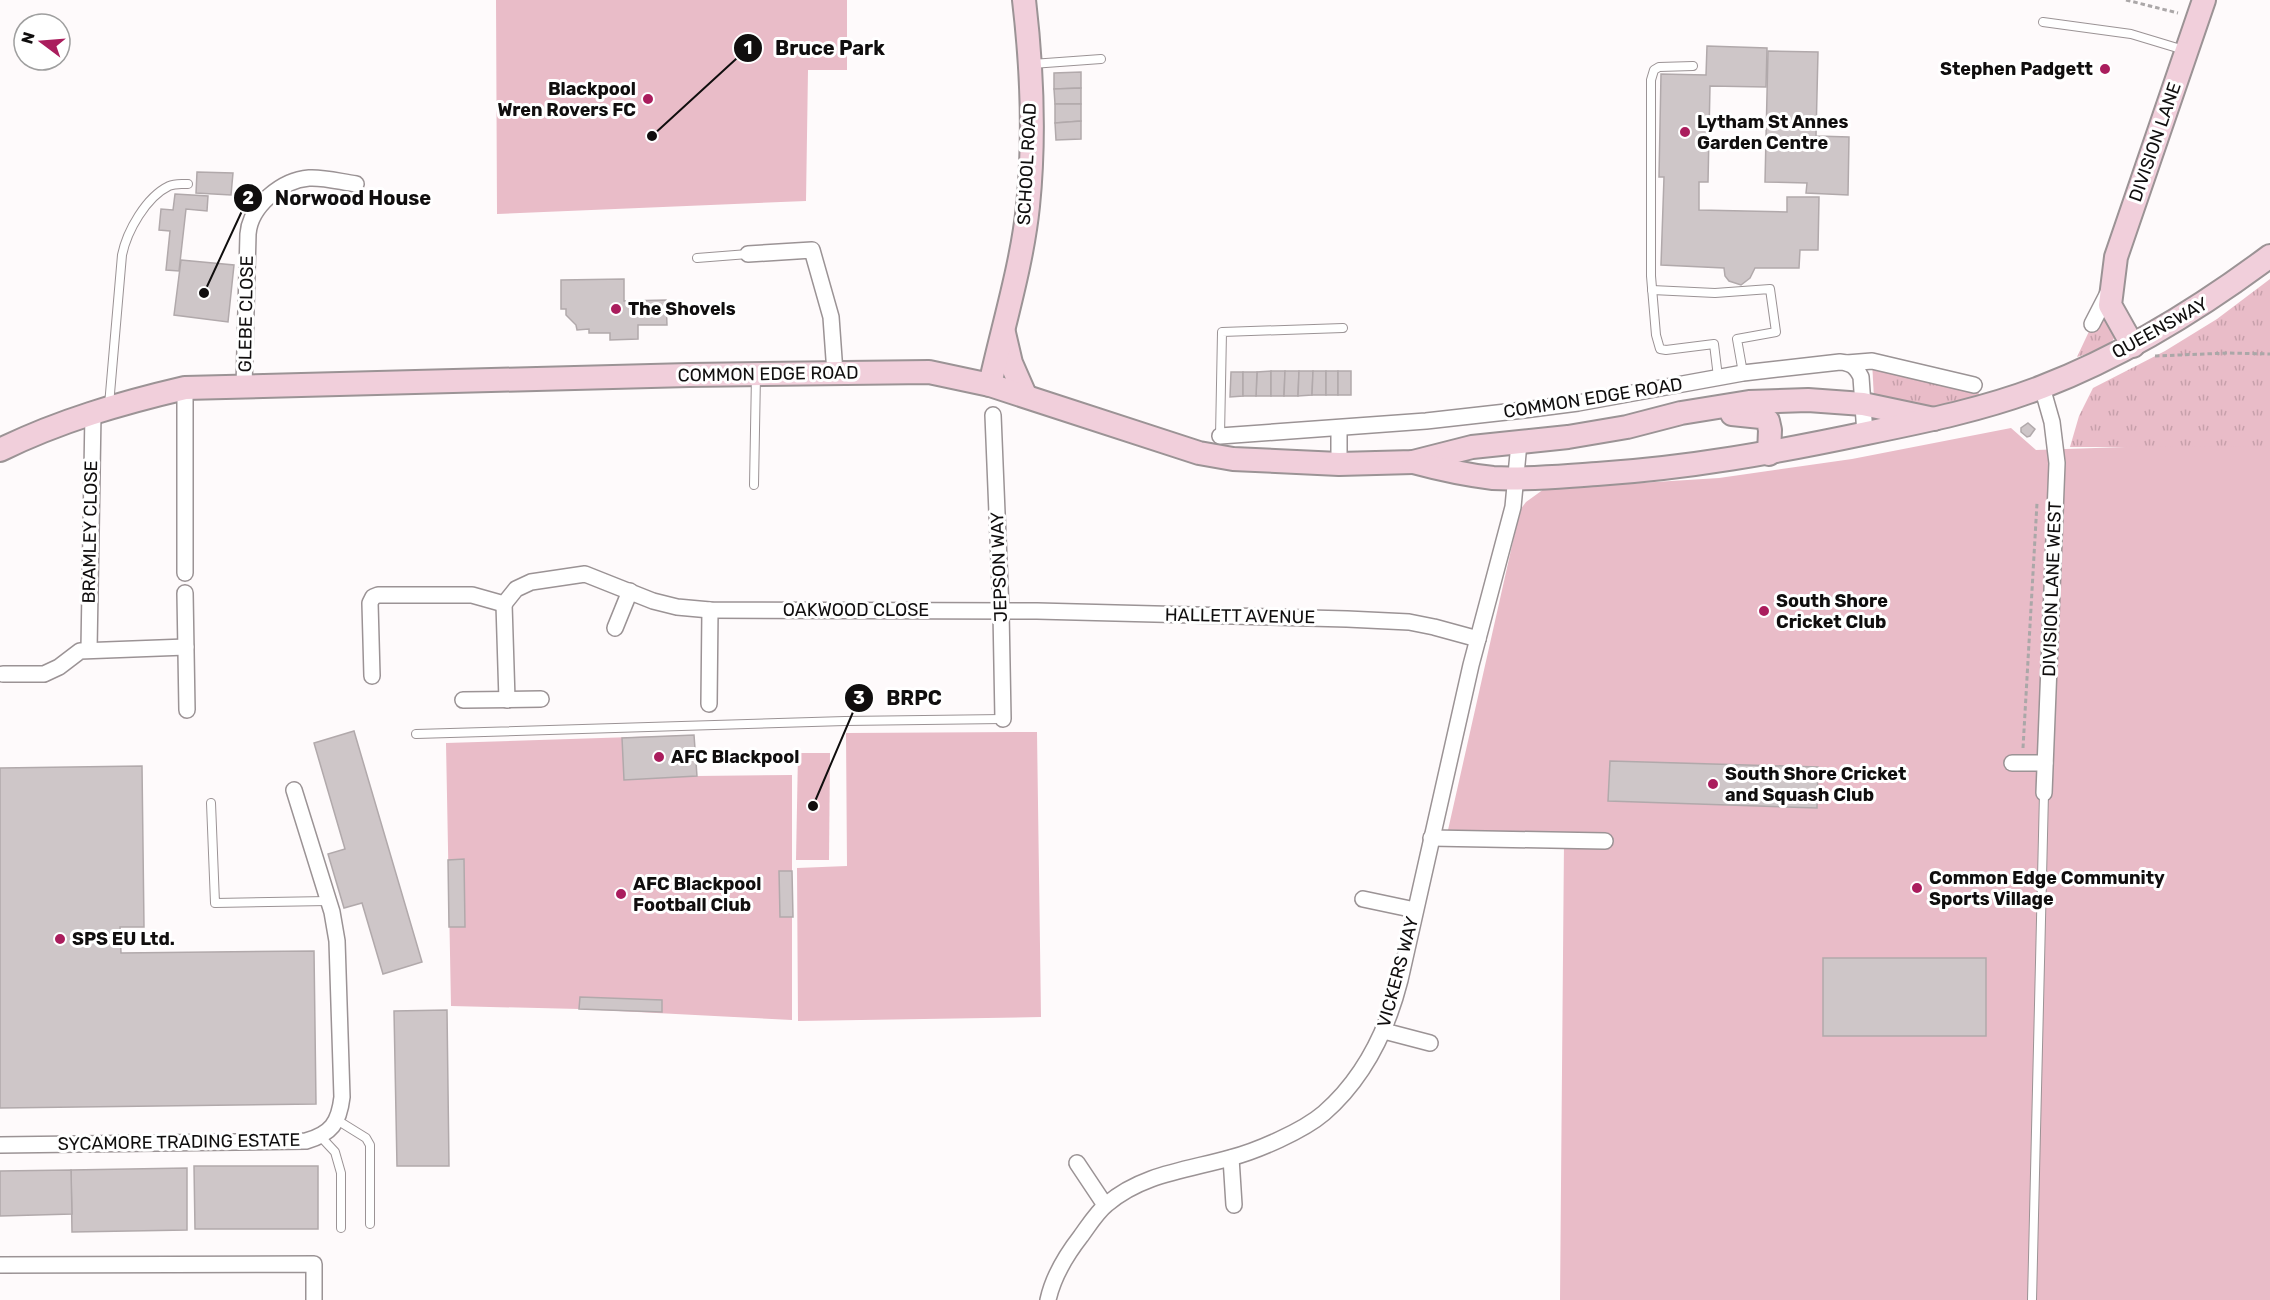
<svg xmlns="http://www.w3.org/2000/svg" width="2270" height="1300" font-family="Rubik,sans-serif">
<style>
.grass{fill:url(#grass-tufts)}
.park{fill:#e9bcc8}
.building{fill:#cec6c8;stroke:#b1a9ab;stroke-width:1.5}
.lines{fill:none;stroke-linecap:round;stroke-linejoin:round}
.lane-casing{stroke:#9b9395;stroke-width:10}
.street-casing{stroke:#9b9395;stroke-width:18}
.secondary-casing{stroke:#9b9395;stroke-width:26}
.path{stroke:#aba7a8;stroke-width:3;stroke-dasharray:4.5 3;stroke-linecap:butt}
.lane{stroke:#fff;stroke-width:8}
.street{stroke:#fff;stroke-width:15}
.secondary{stroke:#f1cfdb;stroke-width:22}
.poi-dot{fill:#aa1d5d;stroke:#fff;stroke-width:2}
.labels{text-anchor:middle;stroke-width:6;stroke-linejoin:round;paint-order:stroke}
.poi-label{font-size:18px;font-weight:bold;fill:#100e0e;stroke:#fff;text-anchor:start}
.street-label{font-size:18px;fill:#100e0e;stroke:#fff}
.leader{fill:none;stroke:#100e0e;stroke-width:2}
.callout-dot{fill:#100e0e;stroke:#fff;stroke-width:2}
.mark-label{font-size:18px;text-anchor:middle;font-weight:bold;fill:#fff}
.callout-label{font-size:20px;text-anchor:middle;font-weight:bold;fill:#100e0e;stroke:#fff;stroke-width:6;stroke-linejoin:round;paint-order:stroke}
</style>
<defs>
<pattern id="grass-tufts" width="24" height="20" patternUnits="userSpaceOnUse" patternTransform="scale(1.5)"><rect width="24" height="20" fill="#e9bcc8"/><path d="M3 7l-1-3M5 7V3M7 7l1-3M15 17l-1-3M17 17v-4M19 17l1-3" fill="none" stroke="#c7a0ab"/></pattern>
</defs>
<rect width="100%" height="100%" fill="#fefafb"/>
<!-- grass -->
<g class="grass">
<polygon points="2270,279 2270,447 2070,447 2079,416 2093,388 2165,351 2217,319"/>
<polygon points="2099,310 2116,335 2108,348 2077,357"/>
<polygon points="1872,361 1974,385 1986,407 1949,415 1874,399"/>
</g>
<!-- park -->
<g class="park">
<polygon points="496,0 847,0 847,70 808,70 806,201 497,214"/>
<polygon points="2011,428 2036,450 2155,446 2270,447 2270,1300 1560,1300 1564,842 1446,839 1520,510 1526,502 1544,489 1719,478 1852,459"/>
<polygon points="1037,732 1041,1017 798,1021 797,868 847,866 846,733"/>
<polygon points="694,735 697,776 792,775 792,1020 579,1009 451,1006 446,743"/>
<polygon points="798,753 830,753 829,860 796,860"/>
</g>
<!-- building -->
<g class="building">
<polygon points="1707,46 1767,48 1766,87 1710,86 1708,182 1699,182 1699,210 1787,212 1787,197 1819,197 1818,250 1800,250 1799,268 1755,268 1750,278 1741,285 1729,281 1725,276 1724,268 1661,265 1664,177 1659,177 1661,74 1706,75"/>
<polygon points="1768,51 1818,52 1816,136 1849,137 1848,195 1806,193 1807,183 1765,182"/>
<polygon points="1081,72 1081,88 1054,89 1054,73"/>
<polygon points="1081,88 1081,104 1055,104 1054,89"/>
<polygon points="1055,104 1081,104 1081,121 1055,123"/>
<polygon points="1081,121 1081,139 1056,140 1055,123"/>
<polygon points="197,172 233,173 231,195 196,193"/>
<polygon points="175,194 208,196 207,211 186,209 179,271 166,270 170,231 159,230 161,209 173,210"/>
<polygon points="181,260 234,265 228,322 174,315"/>
<polygon points="624,279 624,301 666,300 667,325 638,325 638,339 610,340 610,333 589,333 589,329 577,330 576,325 566,315 566,309 561,309 561,280"/>
<polygon points="1271,371 1271,396 1256,396 1257,372"/>
<polygon points="1271,371 1285,371 1284,396 1271,396"/>
<polygon points="1285,371 1299,371 1298,396 1284,396"/>
<polygon points="1299,371 1313,371 1312,395 1298,396"/>
<polygon points="1313,371 1326,371 1326,395 1312,395"/>
<rect x="1326" y="371" width="12" height="24"/>
<rect x="1338" y="371" width="13" height="24"/>
<polygon points="1231,372 1243,372 1243,396 1230,397"/>
<polygon points="1243,372 1257,372 1256,396 1243,396"/>
<polygon points="2028,423 2035,429 2030,436 2027,437 2021,432 2021,428"/>
<polygon points="354,731 422,962 383,974 362,903 344,908 328,854 345,849 314,743"/>
<polygon points="694,735 697,776 624,780 622,738"/>
<polygon points="1610,761 1818,767 1817,808 1608,801"/>
<polygon points="142,766 144,927 120,927 121,953 314,951 316,1104 0,1108 0,768"/>
<polygon points="464,859 465,927 449,927 448,860"/>
<polygon points="779,871 792,871 793,917 780,917"/>
<rect x="1823" y="958" width="163" height="78"/>
<polygon points="580,997 662,1000 662,1012 579,1009"/>
<polygon points="447,1010 449,1166 397,1166 394,1011"/>
<polygon points="194,1166 318,1166 318,1229 195,1229"/>
<polygon points="187,1168 187,1230 72,1232 71,1170"/>
<polygon points="71,1170 72,1214 0,1216 0,1171"/>
</g>
<g class="lines">
<defs>
<g id="lane">
<polyline points="2043,22 2131,34 2184,50"/>
<polyline points="1032,64 1101,59"/>
<polyline points="1693,66 1659,67 1654,70 1651,80 1651,276 1656,335 1660,349 1666,350 1714,344 1718,377"/>
<polyline points="697,258 748,254"/>
<polyline points="1652,290 1715,293 1770,289 1776,332 1737,339 1743,373"/>
<path d="M109,405L122,255C127,231 146,197 169,186C175,183 181,184 188,184"/>
<polyline points="1220,436 1222,332 1343,328"/>
<polyline points="754,485 756,375"/>
<polyline points="416,734 845,721 1003,719"/>
<polyline points="211,803 215,903 328,901"/>
<polyline points="337,1120 366,1138 370,1145 370,1224"/>
<polyline points="321,1137 335,1152 341,1173 341,1228"/>
<polyline points="2032,1300 2044,793"/>
</g>
<g id="street">
<polyline points="748,254 812,250 831,317 835,373"/>
<polyline points="2092,324 2109,291"/>
<polyline points="1847,363 1872,361 1974,385"/>
<path d="M244,387L248,234C250,206 282,180 309,178C324,177 341,182 356,184"/>
<polyline points="2042,387 2052,422 2057,463 2044,793"/>
<polyline points="993,415 1001,611 1003,719"/>
<path d="M1220,436L1426,421L1524,410L1578,403L1743,373L1840,362C1852,363 1856,367 1861,377L1865,434"/>
<polyline points="1339,464 1339,428"/>
<polyline points="185,573 185,388"/>
<polyline points="185,593 187,710"/>
<polyline points="504,604 507,700"/>
<polyline points="615,628 630,591"/>
<polyline points="89,650 93,413"/>
<polyline points="3,674 44,674 59,667 80,651 186,647"/>
<polyline points="372,676 370,603 373,597 378,595 472,595 504,604 516,589 531,582 585,574 653,601 677,607 710,610 1037,611 1347,619 1409,622 1434,627 1478,639"/>
<polyline points="463,700 541,699"/>
<polyline points="709,704 710,610"/>
<polyline points="2012,763 2045,763"/>
<polyline points="1431,838 1605,841"/>
<polyline points="1363,899 1415,910"/>
<polyline points="1384,1031 1430,1043"/>
<path d="M0,1145L306,1141C331,1134 339,1123 342,1097L337,941L332,912L294,790"/>
<polyline points="1231,1158 1234,1205"/>
<polyline points="1077,1163 1105,1205"/>
<polyline points="0,1265 314,1264 314,1300"/>
<path d="M1048,1300C1053,1277 1067,1254 1081,1236C1089,1225 1097,1212 1107,1204C1142,1174 1187,1170 1230,1158C1257,1151 1303,1131 1324,1113C1364,1078 1387,1031 1400,980L1471,665L1513,507L1519,443"/>
</g>
<g id="secondary">
<polyline points="1004,333 1011,363 1025,395"/>
<polyline points="2133,346 2110,305 2116,257 2204,0"/>
<path d="M990,385C1003,326 1022,265 1028,206C1035,137 1032,68 1024,0"/>
<polyline points="1732,414 1761,417 1768,421 1770,430 1769,454"/>
<path d="M0,450C59,421 121,403 185,388L689,375L929,372L990,385L1199,453L1233,459L1339,464L1413,462L1472,447L1568,437L1627,427L1681,413L1749,402L1808,400L1863,404L1934,419"/>
<path d="M1413,462C1439,469 1466,475 1493,478C1528,480 1563,476 1597,474C1689,468 1777,452 1867,433C1926,421 1985,409 2042,387C2125,355 2199,309 2270,256"/>
</g>
</defs>
<!-- lane casing -->
<use href="#lane" class="lane-casing"/>
<!-- street casing -->
<use href="#street" class="street-casing"/>
<!-- secondary casing -->
<use href="#secondary" class="secondary-casing"/>
<!-- path -->
<g class="path">
<polyline points="2126,0 2178,13"/>
<polyline points="2155,356 2229,353 2270,354"/>
<polyline points="2023,748 2037,503"/>
</g>
<!-- lane -->
<use href="#lane" class="lane"/>
<!-- street -->
<use href="#street" class="street"/>
<!-- secondary -->
<use href="#secondary" class="secondary"/>
</g>
<!-- markers -->
<g class="poi-dot">
<circle cx="2105" cy="69" r="6"/>
<circle cx="648" cy="99" r="6"/>
<circle cx="1685" cy="132" r="6"/>
<circle cx="616" cy="309" r="6"/>
<circle cx="1764" cy="611" r="6"/>
<circle cx="659" cy="757" r="6"/>
<circle cx="1713" cy="784" r="6"/>
<circle cx="1917" cy="888" r="6"/>
<circle cx="621" cy="894" r="6"/>
<circle cx="60" cy="939" r="6"/>
</g>
<g class="labels">
<!-- poi labels -->
<g class="poi-label">
<text x="2093" y="75" text-anchor="end">Stephen Padgett</text>
<text x="636" y="95" text-anchor="end">Blackpool<tspan x="636" dy="21">Wren Rovers FC</tspan></text>
<text x="1697" y="128">Lytham St Annes<tspan x="1697" dy="21">Garden Centre</tspan></text>
<text x="628" y="315">The Shovels</text>
<text x="1776" y="607">South Shore<tspan x="1776" dy="21">Cricket Club</tspan></text>
<text x="671" y="763">AFC Blackpool</text>
<text x="1725" y="780">South Shore Cricket<tspan x="1725" dy="21">and Squash Club</tspan></text>
<text x="1929" y="884">Common Edge Community<tspan x="1929" dy="21">Sports Village</tspan></text>
<text x="633" y="890">AFC Blackpool<tspan x="633" dy="21">Football Club</tspan></text>
<text x="72" y="945">SPS EU Ltd.</text>
</g>
<!-- street labels -->
<g class="street-label">
<text transform="translate(2155 142) rotate(-71)" y="6">DIVISION LANE</text>
<text transform="translate(1027 164) rotate(-87)" y="6">SCHOOL ROAD</text>
<text transform="translate(246 314) rotate(-89)" y="6">GLEBE CLOSE</text>
<text transform="translate(2160 328) rotate(-29)" y="6">QUEENSWAY</text>
<text transform="translate(768 374) rotate(-1)" y="6">COMMON EDGE ROAD</text>
<text transform="translate(1593 398) rotate(-9)" y="6">COMMON EDGE ROAD</text>
<text transform="translate(90 532) rotate(-89)" y="6">BRAMLEY CLOSE</text>
<text transform="translate(999 567) rotate(-92)" y="6">JEPSON WAY</text>
<text transform="translate(2052 589) rotate(-88)" y="6">DIVISION LANE WEST</text>
<text x="856" y="616">OAKWOOD CLOSE</text>
<text transform="translate(1240 616) rotate(1)" y="6">HALLETT AVENUE</text>
<text transform="translate(1398 972) rotate(-75)" y="6">VICKERS WAY</text>
<text transform="translate(179 1142) rotate(-1)" y="6">SYCAMORE TRADING ESTATE</text>
</g>
</g>
<!-- callouts -->
<path class="leader" d="M652 136L748 48M204 293L248 198M813 806L859 698"/>
<g class="callout-dot">
<circle cx="652" cy="136" r="6"/>
<circle cx="204" cy="293" r="6"/>
<circle cx="813" cy="806" r="6"/>
<circle cx="748" cy="48" r="15"/>
<circle cx="248" cy="198" r="15"/>
<circle cx="859" cy="698" r="15"/>
</g>
<g class="mark-label">
<text x="748" y="54">1</text>
<text x="248" y="204">2</text>
<text x="859" y="704">3</text>
</g>
<g class="callout-label">
<text x="830" y="55">Bruce Park</text>
<text x="353" y="205">Norwood House</text>
<text x="914" y="705">BRPC</text>
</g>
<!-- north arrow -->
<g transform="translate(42 42) rotate(286)"><circle r="28" fill="#ffffff" stroke="#9f9f9f" stroke-width="1.5"/>
<path d="M0-4.5L10 22L0 15L-10 22Z" fill="#aa1d5d"/>
<text y="-9" font-size="16" font-weight="bold" text-anchor="middle" fill="#100e0e">N</text>
</g>
</svg>
